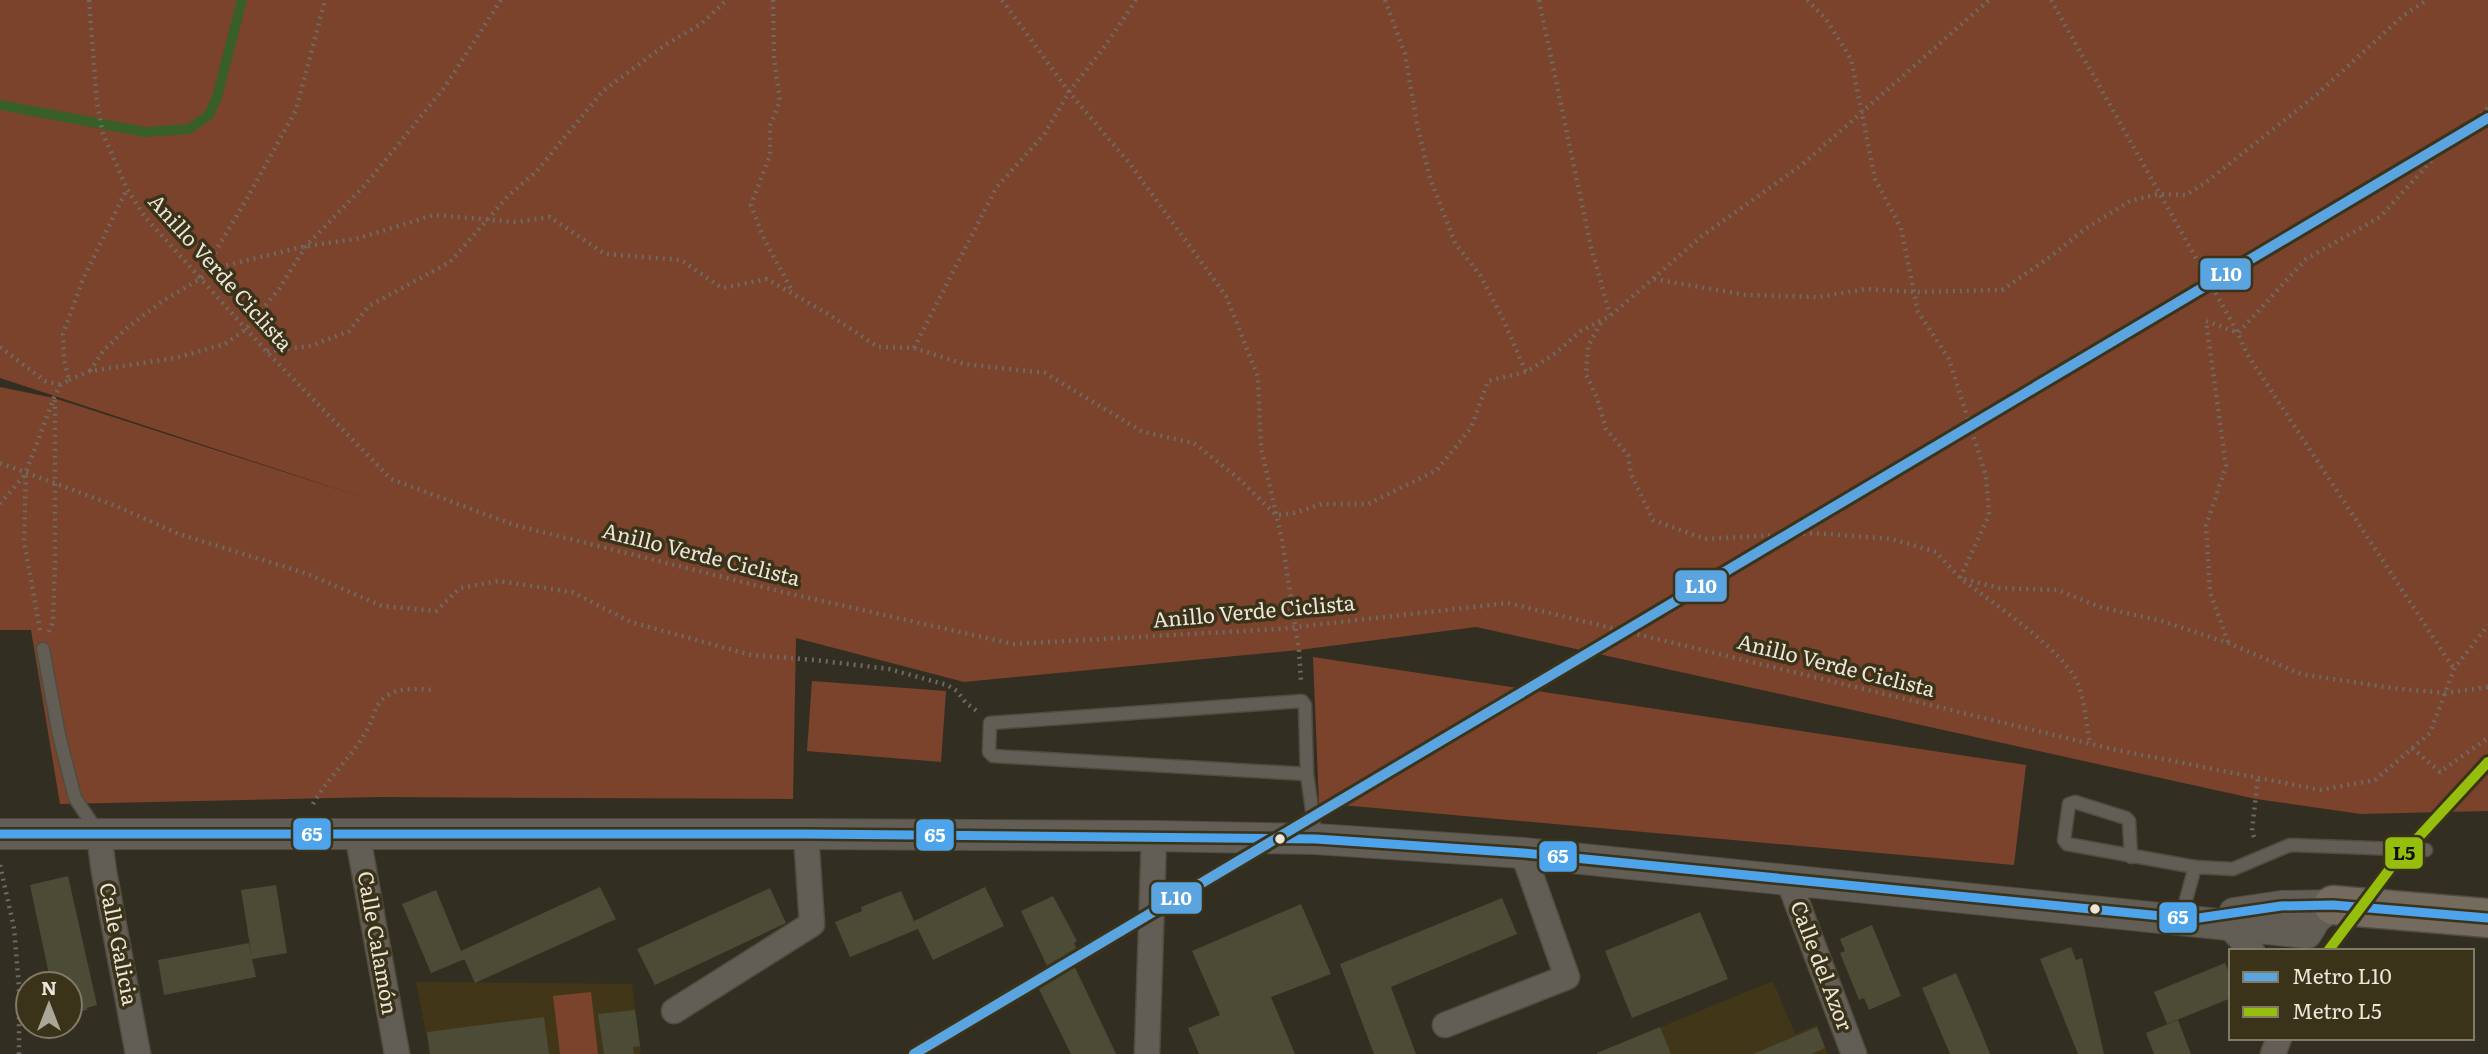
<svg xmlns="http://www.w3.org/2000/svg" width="2488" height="1054" font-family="Literata,serif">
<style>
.built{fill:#413618}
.green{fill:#7b432b}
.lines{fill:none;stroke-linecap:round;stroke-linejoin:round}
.stream{stroke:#385f27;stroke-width:10}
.building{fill:#4c4b36}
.service-casing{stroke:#504c40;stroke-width:15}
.minor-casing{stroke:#504c40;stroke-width:27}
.tertiary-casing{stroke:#504c40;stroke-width:32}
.motorway-casing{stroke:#504c40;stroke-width:41}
.path{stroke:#6e6a62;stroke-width:4.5;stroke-dasharray:2 5;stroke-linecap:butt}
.service{stroke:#625e55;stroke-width:12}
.minor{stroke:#625e55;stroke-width:24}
.tertiary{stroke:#625e55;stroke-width:30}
.motorway{stroke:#746a5e;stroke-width:38}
.bus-1-casing{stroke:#3b321a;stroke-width:14}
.bus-1{stroke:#4da4eb;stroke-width:9}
.metro-1-casing{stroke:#3b321a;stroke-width:16}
.metro-2-casing{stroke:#3b321a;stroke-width:16}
.metro-1{stroke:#5aa4e0;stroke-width:10}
.metro-2{stroke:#96bf0d;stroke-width:10}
.bus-dot{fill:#ebe6d7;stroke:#3b321a;stroke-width:2.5}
.labels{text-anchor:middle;stroke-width:7;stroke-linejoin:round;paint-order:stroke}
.street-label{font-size:21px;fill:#ebe6d7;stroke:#3b321a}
.line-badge{stroke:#3b321a;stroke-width:2.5}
.badge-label{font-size:19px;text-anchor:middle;font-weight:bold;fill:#fff}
.pale-badge-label{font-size:19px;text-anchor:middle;font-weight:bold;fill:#111}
</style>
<rect width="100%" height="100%" fill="#332e22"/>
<!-- built -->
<g class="built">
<polygon points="1773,981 1795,1034 1817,1025 1828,1054 1609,1054 1607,1049"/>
<polygon points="416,982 632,984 641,1054 430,1054"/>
</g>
<!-- green -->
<g class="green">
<polygon points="0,0 2488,0 2488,811 2361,814 2256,799 1476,627 1299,650 964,682 796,638 793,799 377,797 60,804 31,630 0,630 0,387 54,398 371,500 0,378"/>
<polygon points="1313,657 2026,765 2014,865 1319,803"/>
<polygon points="812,681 946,691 941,762 807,751"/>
<polygon points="591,992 598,1054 560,1054 553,996"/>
</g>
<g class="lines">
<!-- stream -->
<polyline class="stream" points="0,105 145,132 189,129 209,115 217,97 242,0"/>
</g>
<!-- building -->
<g class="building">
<polygon points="68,876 97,1005 87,1008 87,1010 70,1013 70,984 51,984 30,885"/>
<polygon points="276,885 287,953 252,959 256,977 164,995 158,960 249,943 252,958 241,890"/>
<polygon points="600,887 616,919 475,983 463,956 465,959 431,973 402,904 436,890 461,951"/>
<polygon points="985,887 1004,926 933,960 918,929 850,957 835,922 862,911 861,907 901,891 914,921"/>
<polygon points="770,888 786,923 655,985 637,949"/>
<polygon points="1053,896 1077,941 1074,943 1080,957 1072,961 1116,1054 1071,1054 1034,979 1050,972 1021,911"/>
<polygon points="1502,898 1517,934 1391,987 1416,1054 1374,1054 1340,964"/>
<polygon points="1301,904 1331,974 1271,997 1295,1054 1199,1054 1188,1028 1220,1015 1192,951"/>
<polygon points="1700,912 1728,979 1632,1018 1605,951"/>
<polygon points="1872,925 1901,996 1869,1010 1864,998 1859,1000 1840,953 1845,951 1840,939"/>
<polygon points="2071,947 2076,960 2082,958 2104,1054 2078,1054 2040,959"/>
<polygon points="2225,963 2231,977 2231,998 2167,1024 2154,992"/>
<polygon points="1956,973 1980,1029 1990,1054 1950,1054 1922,988"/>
<polygon points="635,1010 640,1046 633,1047 634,1054 604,1054 598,1014"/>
<polygon points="544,1017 549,1054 430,1054 427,1032"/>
<polygon points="2178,1020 2191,1054 2154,1054 2146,1033"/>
<polygon points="1660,1027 1671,1054 1597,1054 1597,1053"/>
<polygon points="1817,1027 1825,1048 1812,1054 1753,1054"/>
</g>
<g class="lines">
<defs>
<g id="service">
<polyline points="43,649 59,735 75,798 97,831"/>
<polyline points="1307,774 993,756 989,752 990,723 1302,701 1305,705 1307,774 1316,839"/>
<polyline points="2131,857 2129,821 2126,818 2075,802 2069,804 2064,840 2067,844 2195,867"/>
<polyline points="2181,918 2195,867 2233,869 2290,845 2426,850"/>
</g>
<g id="minor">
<polyline points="357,832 397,1054"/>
<polyline points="99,834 104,872 138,1054"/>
<polyline points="1788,879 1854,1054"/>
<polyline points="2226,923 2252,951"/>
<polyline points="674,1011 812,924 806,834"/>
<polyline points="1445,1025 1567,977 1523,853"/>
<polyline points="1147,1054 1154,836"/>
<polyline points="2273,1054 2279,1038"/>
</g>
<g id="tertiary">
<polyline points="0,834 806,834 1154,836 1316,839 1523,853 2307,933 2316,918 2333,905"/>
<polyline points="2234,913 2281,906 2333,905"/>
</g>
<polyline id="motorway" points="2333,905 2488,918"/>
</defs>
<!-- service casing -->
<use href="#service" class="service-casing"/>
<!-- minor casing -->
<use href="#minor" class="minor-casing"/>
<!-- tertiary casing -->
<use href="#tertiary" class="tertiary-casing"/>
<!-- motorway casing -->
<use href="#motorway" class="motorway-casing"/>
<!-- path -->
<g class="path">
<polyline points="89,0 97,103 103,134 127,189 145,217 266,351 391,479 514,525 787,593 1013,644 1279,629 1508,603 2112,749 2320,790 2375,780 2430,733 2454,669 2488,625"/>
<polyline points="773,0 774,58 780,101 770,126 770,155 751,205 764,239 793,292"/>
<polyline points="1002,0 1069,92 1130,164 1226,296 1258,377 1261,448 1282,540 1299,650 1301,682"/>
<polyline points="1385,0 1405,54 1418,129 1430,178 1455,243 1480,275 1502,317 1526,372"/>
<polyline points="1539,0 1591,247 1610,315"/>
<path d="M1807,0L1826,19L1851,59L1875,179L1901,228L1918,312L1949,359L1986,476L1989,515L1960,578C1990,601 2065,651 2078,684C2085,702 2086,724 2090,743"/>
<polyline points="2051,0 2238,333 2247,354 2454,669"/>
<polyline points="200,277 245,202 296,110 325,0"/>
<polyline points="1654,279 1746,295 1818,297 1867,289 1915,292 2002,290 2050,257 2085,229 2130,201 2158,194 2186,195 2205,183 2315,96 2404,15 2427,0"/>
<polyline points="1601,323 1588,346 1586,374 1597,398 1606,429 1628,455 1631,474 1653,520 1705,539 1813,533 1892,539 1936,552 1960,578 1999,588 2058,590 2100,607 2162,621 2228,643 2301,674 2392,688 2445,693 2488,687"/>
<polyline points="0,347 45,381 61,385"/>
<polyline points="914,348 996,188 1045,133 1069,92 1105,46 1136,0"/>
<polyline points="267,351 311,346 349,331 369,306 450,262 509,195 536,172 603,91 665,45 701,24 727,0"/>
<polyline points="90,371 104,350 127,328 161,302 220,267 306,246 356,239 434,215 516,222 550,217 605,254 681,260 722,288 767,279 828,314 878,347 914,348 964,364 1045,373 1143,432 1194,443 1239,479 1276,515 1294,513 1322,504 1368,504 1437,470 1471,428 1488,381 1526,372 1553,355 1581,331 1610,316 1702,236 1803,164 1989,0"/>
<polyline points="69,380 90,371 175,358 225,344 246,329 279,289 306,246 365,185 444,88 501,0"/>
<polyline points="0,463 116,506 179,534 308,574 382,606 436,611 460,588 498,581 572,592 631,622 751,655 815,660 889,669 947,685 957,691 966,703 977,711"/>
<polyline points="0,504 26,473"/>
<polyline points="40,630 24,541 26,472 55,395 61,385 69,380 64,359 63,334 83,279 127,189"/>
<polyline points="49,632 53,621 55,565 55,400"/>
<polyline points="2228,642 2210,592 2206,526 2226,466 2206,321 2238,333 2306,259 2380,217 2445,146 2488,108"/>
<polyline points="2412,748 2440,772 2488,738"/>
<path d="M313,804C328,776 356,754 370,724C375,711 376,702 390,694C403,687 418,689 433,690"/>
<polyline points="2254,837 2252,831 2258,776"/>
<polyline points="0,865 14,928 19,988 19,1054"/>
</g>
<!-- service -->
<use href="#service" class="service"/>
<!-- minor -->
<use href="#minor" class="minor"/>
<!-- tertiary -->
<use href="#tertiary" class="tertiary"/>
<!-- motorway -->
<use href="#motorway" class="motorway"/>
<defs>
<polyline id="bus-1" points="0,834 806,834 1316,839 1523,853 2192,919 2281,906 2333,905 2488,918"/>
</defs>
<!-- bus-1 casing -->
<use href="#bus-1" class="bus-1-casing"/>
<!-- bus-1 -->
<use href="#bus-1" class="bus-1"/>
<defs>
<polyline id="metro-1" points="914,1054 2488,118"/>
<polyline id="metro-2" points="2328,951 2392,866 2488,762"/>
</defs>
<!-- metro-1 casing -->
<use href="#metro-1" class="metro-1-casing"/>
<!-- metro-2 casing -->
<use href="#metro-2" class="metro-2-casing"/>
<!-- metro-1 -->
<use href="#metro-1" class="metro-1"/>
<!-- metro-2 -->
<use href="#metro-2" class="metro-2"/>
</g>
<!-- markers -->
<g class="bus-dot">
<circle cx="1280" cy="839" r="6"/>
<circle cx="2095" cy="909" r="6"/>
</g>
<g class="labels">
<!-- street labels -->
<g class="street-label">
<text transform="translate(220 273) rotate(48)" y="7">Anillo Verde Ciclista</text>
<text transform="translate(701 555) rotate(14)" y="7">Anillo Verde Ciclista</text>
<text transform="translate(1254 612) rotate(-5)" y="7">Anillo Verde Ciclista</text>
<text transform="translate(1836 666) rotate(14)" y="7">Anillo Verde Ciclista</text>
<text transform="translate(377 943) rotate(80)" y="7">Calle Calamón</text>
<text transform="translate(118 944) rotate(79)" y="7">Calle Galicia</text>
<text transform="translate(1821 966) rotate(69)" y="7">Calle del Azor</text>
</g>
</g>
<g class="line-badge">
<rect x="2199" y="257" width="53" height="34" rx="7" fill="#5aa4e0"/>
<rect x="1674" y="569" width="54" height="34" rx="7" fill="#5aa4e0"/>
<rect x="292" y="817" width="40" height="34" rx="7" fill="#4da4eb"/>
<rect x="915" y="818" width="40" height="34" rx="7" fill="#4da4eb"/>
<rect x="2384" y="836" width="40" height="34" rx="7" fill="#96bf0d"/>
<rect x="1538" y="840" width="40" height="33" rx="7" fill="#4da4eb"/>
<rect x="1150" y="881" width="53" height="34" rx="7" fill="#5aa4e0"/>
<rect x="2158" y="901" width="40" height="33" rx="7" fill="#4da4eb"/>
</g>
<g class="badge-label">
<text x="2226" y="281">L10</text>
<text x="1701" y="593">L10</text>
<text x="312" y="841">65</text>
<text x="935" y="842">65</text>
<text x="1558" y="863">65</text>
<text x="1176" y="905">L10</text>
<text x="2178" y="924">65</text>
</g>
<g class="pale-badge-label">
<text x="2404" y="860">L5</text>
</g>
<!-- legend -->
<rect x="2229" y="949" width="245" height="91" fill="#3b321a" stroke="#817a66" stroke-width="2"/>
<rect x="2243" y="972" width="35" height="10" fill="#5aa4e0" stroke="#817a66" stroke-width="2"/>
<text x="2292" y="984" font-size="21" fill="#ebe6d7">Metro L10</text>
<rect x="2243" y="1007" width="35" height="10" fill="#96bf0d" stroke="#817a66" stroke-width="2"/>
<text x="2292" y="1019" font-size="21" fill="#ebe6d7">Metro L5</text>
<!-- north arrow -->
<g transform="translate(49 1005)"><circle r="33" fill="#3b321a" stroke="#817a66" stroke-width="2"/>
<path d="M0-5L12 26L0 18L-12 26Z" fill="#aba698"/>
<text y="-10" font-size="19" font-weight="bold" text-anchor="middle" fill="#ebe6d7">N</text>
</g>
</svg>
